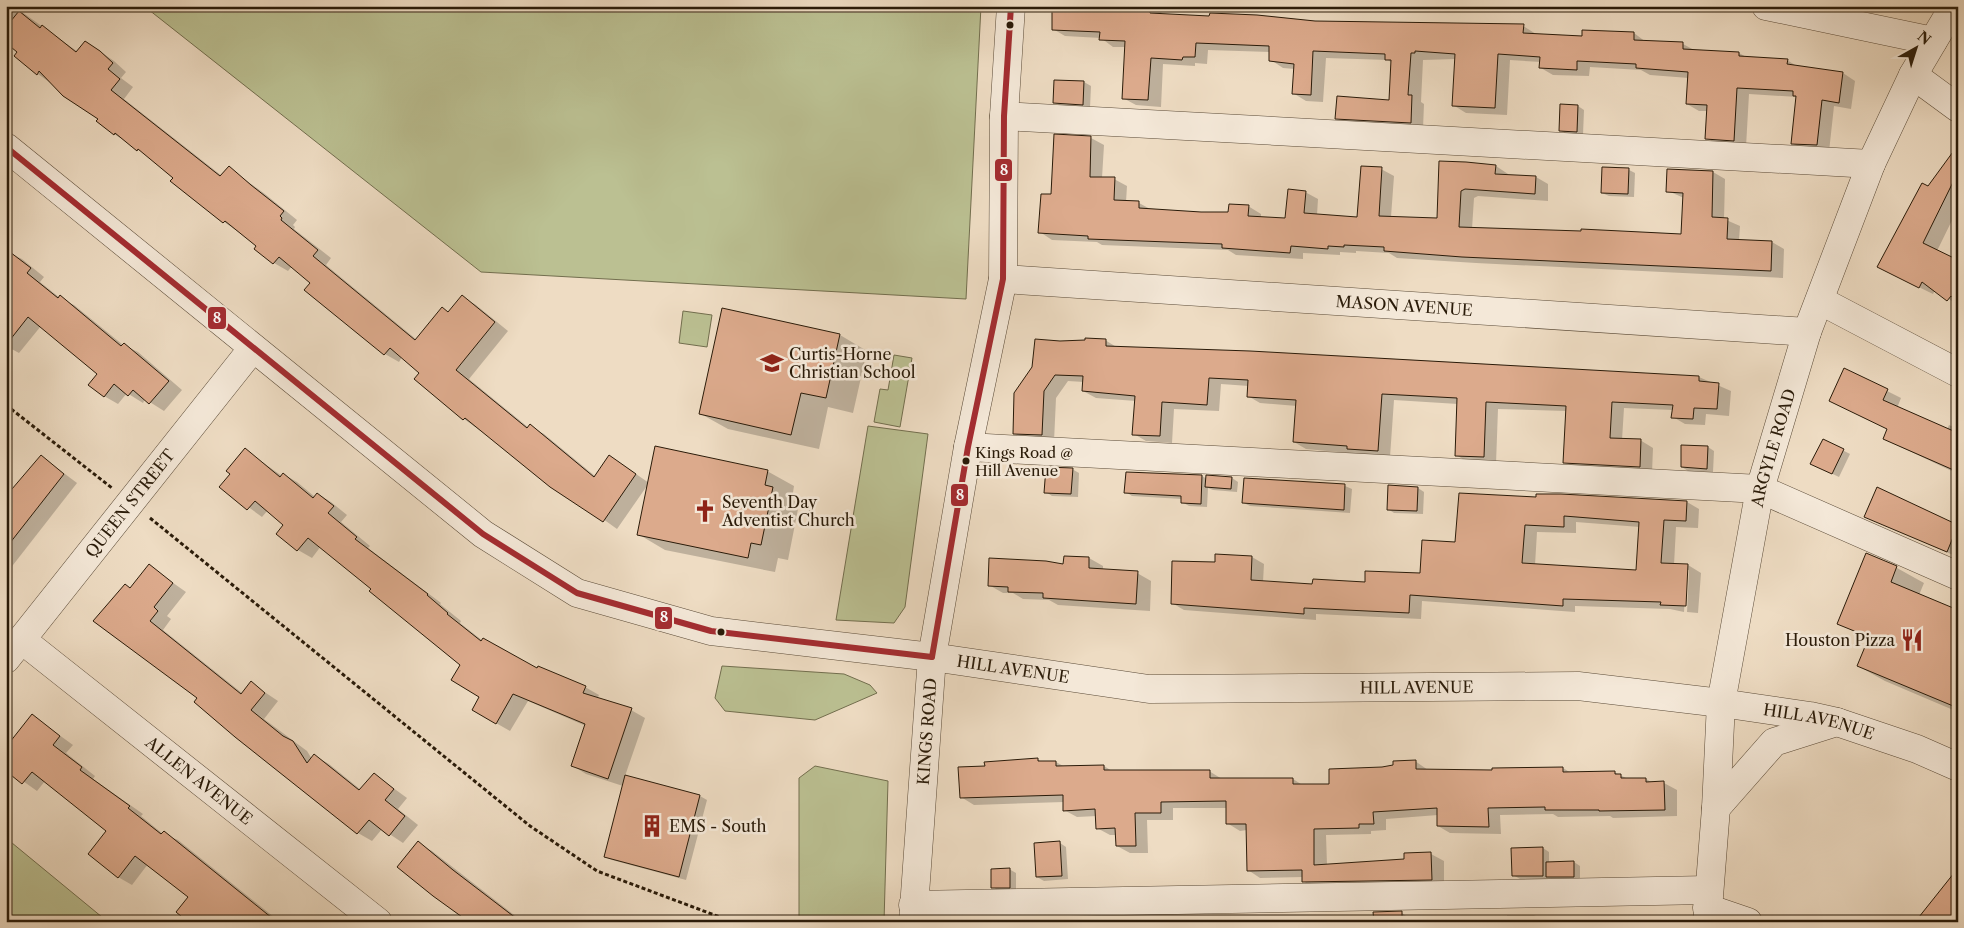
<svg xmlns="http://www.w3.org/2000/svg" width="1964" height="928" font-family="'Libre Caslon Text',serif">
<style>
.green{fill:#bbc092;stroke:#726e4e}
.shadow{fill:#0003;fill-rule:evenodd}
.building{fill:#dcaa8c;stroke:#2a1b09;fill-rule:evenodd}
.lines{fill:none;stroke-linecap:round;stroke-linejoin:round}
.minor-casing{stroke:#5b4b38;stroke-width:29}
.path{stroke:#2a1b09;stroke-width:3;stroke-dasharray:4 2.5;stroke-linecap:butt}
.minor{stroke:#f4e8d8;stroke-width:28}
.bus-1-casing{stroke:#f4e8d8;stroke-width:10}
.bus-1{stroke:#a42c31;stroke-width:6}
.bus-dot{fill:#2a1b09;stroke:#f4e8d8;stroke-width:2}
.labels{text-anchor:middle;stroke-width:5;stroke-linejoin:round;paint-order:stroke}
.bus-label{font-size:15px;fill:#2a1b09;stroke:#f4e8d8;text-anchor:start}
.street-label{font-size:16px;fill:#2a1b09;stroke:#f4e8d8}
.poi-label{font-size:16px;fill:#2a1b09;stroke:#f4e8d8;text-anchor:start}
.line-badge{stroke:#f4e8d8;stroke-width:2}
.badge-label{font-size:14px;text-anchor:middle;font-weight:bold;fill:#fff}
</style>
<rect width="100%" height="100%" fill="#eedcc3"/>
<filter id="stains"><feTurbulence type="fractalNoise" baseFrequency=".004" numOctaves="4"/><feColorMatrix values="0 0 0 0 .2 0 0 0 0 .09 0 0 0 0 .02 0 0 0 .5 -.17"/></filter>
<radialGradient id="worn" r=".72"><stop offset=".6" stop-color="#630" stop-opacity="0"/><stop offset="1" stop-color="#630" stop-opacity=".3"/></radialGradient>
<!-- green -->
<g class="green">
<polygon points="144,6 981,6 966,299 481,272"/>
<polygon points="683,311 712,315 707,347 679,343"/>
<polygon points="894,355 912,358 900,427 874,422 880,389 888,390"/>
<polygon points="868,426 928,434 905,607 894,623 836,620"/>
<polygon points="722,666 844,674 870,685 877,693 815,720 725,711 715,698"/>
<polygon points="815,766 888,781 884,922 801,922 799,918 799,778"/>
<polygon points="6,838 108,922 6,922"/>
</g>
<!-- shadow -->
<g class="shadow">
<polygon points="6,6 22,6 25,8 22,12 78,52 86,42 114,61 126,72 121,78 133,87 124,99 222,176 229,168 265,194 297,220 293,225 295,227 294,229 331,258 326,265 417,340 443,309 450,313 463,297 476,305 508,331 469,379 529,428 530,426 544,434 595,476 623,465 649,483 617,529 464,419 421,373 402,357 399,362 385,354 311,282 292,266 288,271 274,263 255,249 258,245 224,222 149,156 114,134 100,118 38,74 6,41"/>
<polygon points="1054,6 1151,6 1162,13 1162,15 1315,22 1523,26 1536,34 1583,37 1634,33 1646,42 1683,44 1696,51 1739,53 1748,58 1787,60 1798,67 1843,73 1855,81 1851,109 1834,106 1829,152 1804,150 1792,143 1798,97 1749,94 1746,147 1719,146 1707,138 1708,111 1699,111 1687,104 1689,78 1650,75 1641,70 1590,67 1589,76 1553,75 1541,68 1541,62 1510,60 1507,115 1466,113 1453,105 1456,59 1423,60 1421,102 1424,104 1423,129 1349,125 1337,118 1390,101 1392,63 1388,60 1326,58 1323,102 1306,101 1293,93 1295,69 1283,68 1271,60 1270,52 1208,50 1207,64 1195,63 1195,66 1163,64 1161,107 1136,105 1123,98 1126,47 1113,47 1101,38 1065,36 1053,29"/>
<polygon points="1055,81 1084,82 1091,86 1090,108 1061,106 1054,102"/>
<polygon points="1578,106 1584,110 1583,135 1566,134 1560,130"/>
<polygon points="1055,136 1091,138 1104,145 1102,178 1114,179 1127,186 1126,202 1139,203 1152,210 1201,213 1230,213 1248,206 1261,214 1261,218 1286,219 1305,192 1318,199 1317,215 1359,218 1381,169 1394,176 1391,217 1438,219 1440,162 1496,166 1508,174 1508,176 1536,177 1548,184 1548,201 1478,196 1474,198 1472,229 1682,236 1684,198 1668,191 1713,172 1725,179 1724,219 1740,226 1739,240 1772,242 1784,249 1783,278 1476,263 1397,258 1389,253 1356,251 1356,253 1340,252 1340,255 1303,253 1303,259 1236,255 1228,250 1102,245 1097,242 1052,240 1040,232 1052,196"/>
<polygon points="1958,147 1958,208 1937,251 1958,262 1958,305 1935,290 1933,294 1892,274 1928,187"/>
<polygon points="1629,170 1635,173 1634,197 1609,196 1602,193"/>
<polygon points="6,251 22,259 44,277 40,282 60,298 74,305 123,345 138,352 182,390 164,411 145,399 143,403 127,393 118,404 104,396 99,374 41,326 19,353 6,346"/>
<polygon points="840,335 867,351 853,413 828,407 819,449 728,429 701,414"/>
<polygon points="1105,340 1118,348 1699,377 1731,391 1729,416 1706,414 1705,425 1685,424 1673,417 1673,410 1624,408 1622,440 1640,440 1653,448 1652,473 1577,469 1565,462 1567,411 1498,409 1496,464 1468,462 1456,455 1458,404 1394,400 1390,457 1306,449 1294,442 1297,406 1260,403 1248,396 1249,386 1221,384 1219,411 1174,409 1172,443 1146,441 1134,434 1136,401 1096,398 1083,391 1084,382 1068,381 1056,398 1054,442 1026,440 1014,433 1060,343"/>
<polygon points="1845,370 1901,398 1897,408 1947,430 1949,425 1958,429 1958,474 1884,439 1888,430"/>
<polygon points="1823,440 1850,454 1839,477 1818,467"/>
<polygon points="1708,447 1714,451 1713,472 1688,471 1682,467"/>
<polygon points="245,450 282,476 283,474 297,482 315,497 318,494 331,502 347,515 341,522 370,546 368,548 441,603 440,604 461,621 460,623 483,641 537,670 585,687 599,695 597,699 631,710 645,718 625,776 700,796 707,800 686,880 612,860 605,857 623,786 586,774 573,766 586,726 528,701 510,731 473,710 481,696 462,664 321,546 312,558 298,550 278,534 285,524 268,510 262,517 221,487 232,474"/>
<polygon points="41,456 77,483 6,574 6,498"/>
<polygon points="1072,469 1079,473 1078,497 1052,496 1046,492"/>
<polygon points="767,471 794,486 792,499 799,504 788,560 778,558 775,572 665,550 638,534"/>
<polygon points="1202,476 1207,479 1232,478 1238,482 1237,492 1213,490 1208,488 1207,507 1189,506 1182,502 1182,499 1132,496 1126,492"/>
<polygon points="1245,479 1345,486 1352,489 1350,513 1250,506 1244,503"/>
<polygon points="1418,488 1424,492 1423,514 1394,513 1388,509"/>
<polygon points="1877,489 1958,526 1958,545 1953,555 1873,520"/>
<path d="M1537,498L1687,502L1699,509L1698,528L1676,527L1674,565H1688L1701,573L1698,613L1687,612L1689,570H1687L1684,612L1670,609L1575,606V612L1422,601L1421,619L1316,614V620L1184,610L1172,603L1216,564V555L1252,557L1264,564L1263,582L1313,586L1366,583L1421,574L1456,544ZM1576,522L1640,527L1637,571L1535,565L1537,532L1576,533Z"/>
<polygon points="1867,554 1897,568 1924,583 1919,595 1958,612 1958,712 1885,681 1858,666 1869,640 1839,623"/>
<polygon points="1089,558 1103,566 1103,570 1137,573 1151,581 1150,611 1058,605 1049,600 1023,599 1013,593 1003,593 989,585"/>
<polygon points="149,566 186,592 167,616 171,619 163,630 242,693 251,683 278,701 264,719 307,751 312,759 315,756 329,764 361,790 374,774 407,798 398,809 418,825 403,843 382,829 372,841 358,833 236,736 199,698 95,621 131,589"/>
<polygon points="33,716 73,745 66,753 95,776 93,779 143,814 141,816 163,834 178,840 280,922 190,922 189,897 148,864 132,885 118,877 108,831 45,781 37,791 6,769"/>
<polygon points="1037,759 1042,762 1056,762 1065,767 1104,766 1112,771 1209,771 1222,779 1293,779 1304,786 1330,785 1382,768 1415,761 1428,770 1493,771 1563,768 1571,773 1614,772 1628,779 1646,779 1653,783 1664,783 1677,790 1677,816 1613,818 1610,816 1558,817 1553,814 1500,815 1501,834 1450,833 1438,826 1438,815 1386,819 1386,830 1371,831 1371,834 1326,835 1327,865 1406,861 1406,854 1431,854 1444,861 1444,886 1316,889 1303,881 1303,877 1260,878 1248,870 1247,830 1240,831 1227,823 1227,808 1173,808 1173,820 1147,820 1148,853 1130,853 1117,846 1117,835 1110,835 1097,828 1097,816 1077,817 1064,810 1064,802 974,805 961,797 986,767"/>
<polygon points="418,843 432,851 523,922 470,922"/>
<polygon points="1060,843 1066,847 1068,879 1044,881 1037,877"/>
<polygon points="1543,848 1549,852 1549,863 1574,862 1580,866 1580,880 1520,879 1513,875"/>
<polygon points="1009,869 1016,873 1016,891 999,891 993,887"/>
<polygon points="1402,913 1414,922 1375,922"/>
<polygon points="1507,915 1534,915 1547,922 1507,922"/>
<polygon points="1318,919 1322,922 1291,922 1291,920"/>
<polygon points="1611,921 1635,921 1637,922 1611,922"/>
</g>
<!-- building -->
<g class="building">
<polygon points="1052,6 1150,6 1150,13 1209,16 1210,13 1257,15 1315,21 1524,24 1523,33 1582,36 1582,30 1634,32 1634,40 1683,42 1683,49 1739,52 1739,56 1788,59 1787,64 1843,72 1839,103 1822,100 1817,145 1791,144 1796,96 1793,96 1793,91 1737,88 1734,141 1705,139 1707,105 1686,104 1688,72 1636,68 1636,64 1577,61 1577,70 1539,68 1540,57 1498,54 1495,108 1452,106 1455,54 1415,51 1415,53 1411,53 1408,95 1412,95 1411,123 1335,119 1337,96 1389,100 1391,60 1385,60 1385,54 1313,51 1311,95 1292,94 1294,64 1269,61 1269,46 1196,43 1195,57 1183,57 1182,60 1151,58 1148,100 1122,99 1125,41 1099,40 1100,32 1052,30"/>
<polygon points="19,11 40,28 42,25 76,52 85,41 100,51 113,63 108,69 120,79 111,90 220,176 229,166 251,185 284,211 280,216 282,218 281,220 318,250 313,256 415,340 442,307 448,312 462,295 495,322 456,370 527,428 530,424 594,477 609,455 636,474 603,522 550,487 465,418 463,420 414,379 419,373 390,348 384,355 304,290 310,283 279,257 273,264 254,249 256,246 225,221 223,223 170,181 173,178 138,149 137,151 115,133 114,135 96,121 98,119 63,96 39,71 37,75 14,56 17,52 6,43 6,27"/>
<polygon points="1054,80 1084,81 1083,105 1053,103"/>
<polygon points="1560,104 1578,105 1577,132 1559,131"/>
<polygon points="1054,134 1091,136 1090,177 1115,177 1114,200 1139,201 1139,208 1201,212 1228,212 1229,204 1249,205 1248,216 1285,218 1288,189 1306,191 1304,213 1357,217 1361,166 1382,167 1379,216 1437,218 1439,161 1466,162 1496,165 1495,174 1536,176 1535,194 1465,189 1461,191 1459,227 1581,231 1581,229 1681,234 1683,193 1666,192 1667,169 1713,171 1712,217 1728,218 1727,239 1772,241 1771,271 1462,257 1384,251 1384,247 1344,245 1344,247 1328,246 1328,249 1291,246 1290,253 1222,248 1222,244 1088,239 1088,236 1038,233 1041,194 1051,194"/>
<polygon points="1958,145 1958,172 1923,243 1958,260 1958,302 1951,296 1947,301 1922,282 1919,288 1877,267 1922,183 1928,186"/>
<polygon points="1602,167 1629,168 1628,194 1601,193"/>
<polygon points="6,249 31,268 27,273 58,298 60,295 121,346 124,343 169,381 149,404 133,390 128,396 114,384 104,397 88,385 97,374 28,317 6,345"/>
<polygon points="722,308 840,334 826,398 801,393 791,435 699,414"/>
<polygon points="1085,338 1106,339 1106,346 1250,351 1699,376 1699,381 1719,383 1717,409 1694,408 1693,419 1671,418 1673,405 1612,402 1610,438 1641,439 1640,467 1563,463 1566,406 1486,402 1484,457 1455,456 1457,398 1382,394 1378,451 1347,449 1347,446 1293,442 1296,400 1247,397 1248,380 1209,378 1207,405 1162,402 1160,436 1132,435 1135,396 1082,391 1083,376 1055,375 1044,391 1042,435 1013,434 1014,393 1032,367 1035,339 1060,341 1085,340"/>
<polygon points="1844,368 1888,389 1883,400 1958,433 1958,472 1883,439 1887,429 1829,401"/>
<polygon points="1823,439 1844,449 1832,474 1810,464"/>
<polygon points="1681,445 1708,446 1707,469 1681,467"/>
<polygon points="655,446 768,470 765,485 773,487 761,545 751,543 748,558 637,535"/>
<polygon points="245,448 280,477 283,473 313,498 317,493 334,506 328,513 357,537 355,539 428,594 427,595 448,613 447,614 481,641 483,638 537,668 538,666 586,686 583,693 632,708 608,779 571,766 585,724 513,694 496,724 472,710 479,697 451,680 460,665 369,591 371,589 308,538 297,551 276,534 283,525 255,501 247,510 219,487 230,474 226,471"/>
<polygon points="41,455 64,474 6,548 6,496"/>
<polygon points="1046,467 1073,468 1071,494 1044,493"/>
<polygon points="1126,472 1202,475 1201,504 1181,503 1181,496 1124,493"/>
<polygon points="1206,475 1232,477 1231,489 1205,487"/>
<polygon points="1244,478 1345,484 1344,510 1242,503"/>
<polygon points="1388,485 1418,487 1417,511 1387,510"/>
<polygon points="1877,487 1958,525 1947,552 1864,517"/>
<path d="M1459,493L1536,497V494H1561L1687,501L1686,521L1664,520L1661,563L1688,564L1686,606L1660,605L1661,602L1563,599V606L1410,595L1409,613L1304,608V614L1171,604L1172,561L1215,562V554L1252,556L1251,580L1312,584L1313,579L1365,582V571L1420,573L1422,540L1455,542ZM1564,516L1639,522L1636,570L1522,563L1525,525L1564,527Z"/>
<polygon points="1866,553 1897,566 1891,582 1958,610 1958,708 1857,666 1869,637 1837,624"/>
<polygon points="1064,556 1089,557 1089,568 1138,571 1136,604 1043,598 1043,593 1008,592 1008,587 988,586 989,558 1046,561 1063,564"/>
<polygon points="149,564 173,583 154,607 158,611 150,621 241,694 251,681 265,693 251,710 283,736 293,741 307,763 314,754 359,790 374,773 394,789 385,800 405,816 389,836 369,820 357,834 235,737 194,702 197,698 93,621 125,584 130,588"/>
<polygon points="32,714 60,736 53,745 82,767 80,770 130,806 128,808 161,834 164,831 277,922 188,922 176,912 188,897 135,856 118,878 88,854 106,831 32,772 22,784 6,771 6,747"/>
<polygon points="1038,758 1038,761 1056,761 1056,766 1104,765 1104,770 1210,770 1210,778 1293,778 1293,784 1329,784 1329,769 1382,767 1393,765 1393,761 1416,760 1416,769 1492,770 1492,768 1563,767 1563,772 1615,771 1615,774 1621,774 1621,778 1646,778 1646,782 1664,781 1665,810 1599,811 1599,810 1545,810 1545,807 1488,808 1489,827 1437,826 1437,808 1373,812 1374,824 1359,824 1359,828 1314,829 1314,865 1404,859 1404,853 1431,852 1432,880 1302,882 1302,870 1247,871 1246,824 1226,824 1226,801 1161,802 1161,813 1135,813 1136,846 1116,846 1115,828 1096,829 1095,809 1063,811 1063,795 960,798 958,767 985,766 984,762"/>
<polygon points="625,775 700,795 679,877 604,857"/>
<polygon points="418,841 453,870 521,922 469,922 433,896 397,867"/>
<polygon points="1060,841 1062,876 1036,877 1034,843"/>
<polygon points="1543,847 1543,876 1512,876 1511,848"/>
<polygon points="1574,861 1574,877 1546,877 1546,862"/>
<polygon points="1010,868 1010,888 991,888 991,869"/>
<polygon points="1958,868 1958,922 1915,922"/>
<polygon points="1402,911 1402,922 1374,922 1373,912"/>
</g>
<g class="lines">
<defs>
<g id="minor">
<polyline points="1766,6 1933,41"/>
<polyline points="1913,75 1958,108"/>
<polyline points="1004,116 1871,164"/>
<path id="s1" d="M6,147L483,534L577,593L711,631L932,657L1149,689L1578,686L1721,703L1810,716L1837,722L1917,749L1958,767"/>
<path id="s2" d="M1003,279L1807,332"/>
<polyline points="1821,301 1958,373"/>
<polyline points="968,447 1760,489 1958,576"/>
<path id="s3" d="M22,640L378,922"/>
<path id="s4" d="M6,659L253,348"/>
<polyline points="1716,808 1774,742 1837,722"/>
<polyline points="913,905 1708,890"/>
<polyline points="1707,908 1748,922"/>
<path id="s5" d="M913,922L932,657L968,447L1003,279L1004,116L1011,6"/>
<path id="s6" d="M1707,922L1716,808L1721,703L1760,489L1807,332L1871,164L1913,75L1954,6"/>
</g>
</defs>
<!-- minor casing -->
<use href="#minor" class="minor-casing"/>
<!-- path -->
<g class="path">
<polyline points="6,405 112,488"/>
<polyline points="150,518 530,826 597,871 733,922"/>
<polyline points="6,918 11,922"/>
</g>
<!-- minor -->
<use href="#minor" class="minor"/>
<defs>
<g id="bus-1">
<polyline points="6,147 483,534 577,593 711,631 932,657"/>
<polyline points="932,657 968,447 1003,279 1004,116 1011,6"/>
</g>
</defs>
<!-- bus-1 casing -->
<use href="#bus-1" class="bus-1-casing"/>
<!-- bus-1 -->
<use href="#bus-1" class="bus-1"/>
</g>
<!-- icons -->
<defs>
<symbol id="school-bare" viewBox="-9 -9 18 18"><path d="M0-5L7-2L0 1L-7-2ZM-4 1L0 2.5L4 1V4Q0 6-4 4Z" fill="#8f2418" stroke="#f4e8d8" stroke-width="2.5" paint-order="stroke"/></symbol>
<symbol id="church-bare" viewBox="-9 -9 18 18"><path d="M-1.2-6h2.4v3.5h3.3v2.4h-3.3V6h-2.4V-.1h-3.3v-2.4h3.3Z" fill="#8f2418" stroke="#f4e8d8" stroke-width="2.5" paint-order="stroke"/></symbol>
<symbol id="restaurant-bare" viewBox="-9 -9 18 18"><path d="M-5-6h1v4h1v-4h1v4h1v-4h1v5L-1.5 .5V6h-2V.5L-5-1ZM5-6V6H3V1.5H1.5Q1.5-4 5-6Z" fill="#8f2418" stroke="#f4e8d8" stroke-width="2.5" paint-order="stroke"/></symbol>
<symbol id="building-bare" viewBox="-9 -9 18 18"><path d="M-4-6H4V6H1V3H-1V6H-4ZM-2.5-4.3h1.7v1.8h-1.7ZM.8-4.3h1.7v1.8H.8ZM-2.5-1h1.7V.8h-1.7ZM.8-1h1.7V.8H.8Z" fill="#8f2418" stroke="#f4e8d8" stroke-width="2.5" paint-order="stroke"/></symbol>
</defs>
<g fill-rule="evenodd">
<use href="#school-bare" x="756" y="347" width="32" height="32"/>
<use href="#church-bare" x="689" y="495" width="32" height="32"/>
<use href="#restaurant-bare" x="1896" y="624" width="32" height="32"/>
<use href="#building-bare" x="636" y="810" width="32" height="32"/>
</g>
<!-- markers -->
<g class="bus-dot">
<circle cx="1010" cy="25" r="4.5"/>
<circle cx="966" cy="461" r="4.5"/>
<circle cx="721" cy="632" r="4.5"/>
</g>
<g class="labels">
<!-- bus labels -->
<g class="bus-label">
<text x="975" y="458">Kings Road @<tspan x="975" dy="18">Hill Avenue</tspan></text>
</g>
<!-- street labels -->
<g class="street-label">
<text dy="6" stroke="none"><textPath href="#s2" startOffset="402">MASON AVENUE</textPath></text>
<text dy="6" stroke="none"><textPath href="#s6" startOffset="480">ARGYLE ROAD</textPath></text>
<text dy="6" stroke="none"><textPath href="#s4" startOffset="199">QUEEN STREET</textPath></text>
<text dy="6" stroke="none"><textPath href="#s1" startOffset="1169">HILL AVENUE</textPath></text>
<text dy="6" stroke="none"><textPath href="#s1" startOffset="1574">HILL AVENUE</textPath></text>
<text dy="6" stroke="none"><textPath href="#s1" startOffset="1979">HILL AVENUE</textPath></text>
<text dy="6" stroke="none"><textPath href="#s5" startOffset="191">KINGS ROAD</textPath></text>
<text dy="6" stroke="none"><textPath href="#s3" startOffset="226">ALLEN AVENUE</textPath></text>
</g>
<!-- poi labels -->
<g class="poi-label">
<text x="789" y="360">Curtis-Horne<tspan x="789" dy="18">Christian School</tspan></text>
<text x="722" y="508">Seventh Day<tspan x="722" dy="18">Adventist Church</tspan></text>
<text x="1895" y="646" text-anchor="end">Houston Pizza</text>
<text x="669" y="832">EMS - South</text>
</g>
</g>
<g class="line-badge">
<rect x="994" y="158" width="19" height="24" rx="5" fill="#a42c31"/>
<rect x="207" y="306" width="20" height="24" rx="5" fill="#a42c31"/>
<rect x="950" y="483" width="19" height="24" rx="5" fill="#a42c31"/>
<rect x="654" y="606" width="19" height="24" rx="5" fill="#a42c31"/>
</g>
<g class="badge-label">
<text x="1004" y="175">8</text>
<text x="217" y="323">8</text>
<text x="960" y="500">8</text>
<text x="664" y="622">8</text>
</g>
<!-- margin -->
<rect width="1964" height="928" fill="none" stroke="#eedcc3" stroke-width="25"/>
<rect x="8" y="8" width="1949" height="913" fill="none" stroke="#2a1b09" stroke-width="2.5"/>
<rect x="12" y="12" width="1939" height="903" fill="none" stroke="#2a1b09"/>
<!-- north arrow -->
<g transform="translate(1916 48) rotate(39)" stroke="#f4e8d8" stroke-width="4" paint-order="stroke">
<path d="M0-4L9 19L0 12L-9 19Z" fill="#2a1b09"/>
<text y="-8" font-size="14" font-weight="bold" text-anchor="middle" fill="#2a1b09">N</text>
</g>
<rect width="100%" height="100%" filter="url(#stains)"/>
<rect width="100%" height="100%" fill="url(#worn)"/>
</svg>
